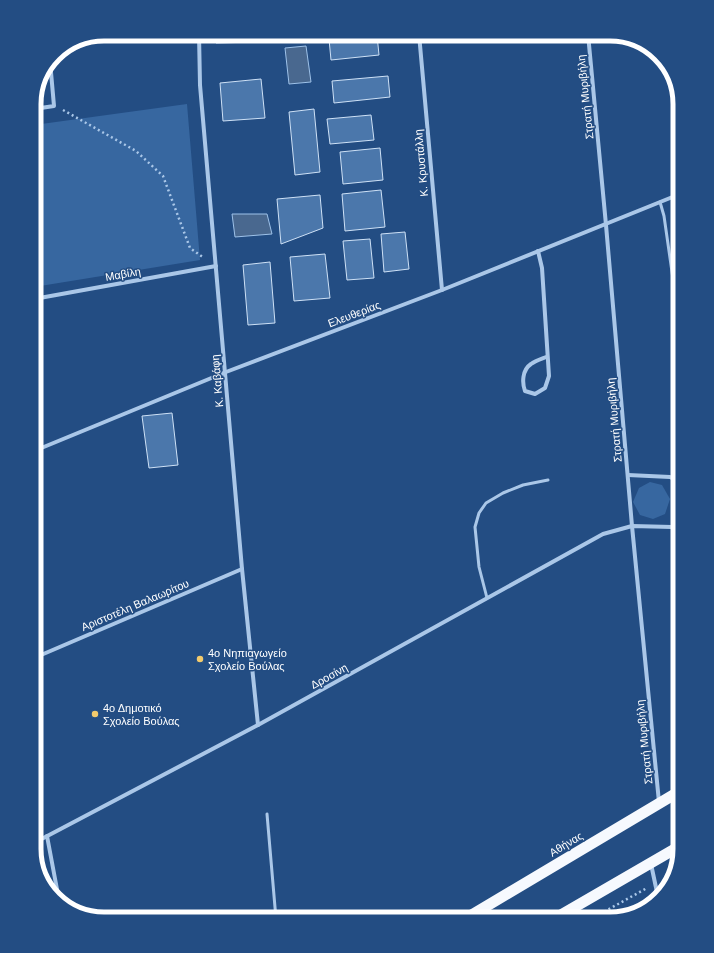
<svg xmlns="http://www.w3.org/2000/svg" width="714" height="953" font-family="Arial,sans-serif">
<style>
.green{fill:#3767a0}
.water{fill:#49688f;stroke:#9ec2e9}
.building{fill:#4b77ab;stroke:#cee1f6}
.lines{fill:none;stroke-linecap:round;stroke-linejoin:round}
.path{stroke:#aac7e8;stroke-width:2.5;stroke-dasharray:2 3;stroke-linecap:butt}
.service{stroke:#aac7e8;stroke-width:3}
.minor{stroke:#aac7e8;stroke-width:4}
.trunk{stroke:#f6f9fe;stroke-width:11}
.poi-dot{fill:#f3cb6d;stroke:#234d83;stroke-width:1.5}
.labels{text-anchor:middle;stroke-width:3;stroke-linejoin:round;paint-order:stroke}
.street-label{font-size:11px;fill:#fff;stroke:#234d83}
.poi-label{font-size:11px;fill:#fff;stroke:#234d83;text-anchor:start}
.rim{fill:none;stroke:#fff;stroke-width:5}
</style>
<rect width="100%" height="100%" fill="#234d83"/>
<!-- green -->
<g class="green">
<polygon points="187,104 200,260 34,287 34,125"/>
<polygon points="650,482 662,485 670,499 665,514 653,519 640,515 633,502 639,488"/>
</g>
<!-- water -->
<g class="water">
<polygon points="306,46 311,82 289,84 285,48"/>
<polygon points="232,214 267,214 272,234 235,237"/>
</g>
<!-- building -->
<g class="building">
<polygon points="216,34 254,34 255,42 216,43"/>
<polygon points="377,35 379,55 331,60 329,39"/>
<polygon points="388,76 390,97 334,103 332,81"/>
<polygon points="261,79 265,118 223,121 220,83"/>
<polygon points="314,109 320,172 295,175 289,112"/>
<polygon points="371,115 374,140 330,144 327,119"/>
<polygon points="380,148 383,180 343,184 340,152"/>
<polygon points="381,190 385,227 345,231 342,194"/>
<polygon points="320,195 323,228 281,244 277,199"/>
<polygon points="405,232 409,269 384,272 381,234"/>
<polygon points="370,239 374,278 347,280 343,241"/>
<polygon points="325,254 330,298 294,301 290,257"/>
<polygon points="270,262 275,323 248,325 243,265"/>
<polygon points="172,413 178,465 149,468 142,416"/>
</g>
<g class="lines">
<!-- path -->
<g class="path">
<polyline points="63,110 136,151 163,176 190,248 204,258"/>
<polyline points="426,919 439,912 443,919"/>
<polyline points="591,919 647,888"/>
</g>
<!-- service -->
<g class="service">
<polyline points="660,202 664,216 680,328"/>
<polyline points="487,598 479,567 475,527 479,513 486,503 503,493 523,485 548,480"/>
<polyline points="267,814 276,919"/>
</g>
<!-- minor -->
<g class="minor">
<polyline points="199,34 200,85 242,569 258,725"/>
<polyline points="419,34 442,290"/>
<polyline points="588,34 606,225 632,526 659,802"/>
<polyline points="34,109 54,106 50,61"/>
<path d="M538,251L542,268L549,376L545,388L535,394L525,391C522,383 522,370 531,364C535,361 541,359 546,357"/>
<polyline points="34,299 216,266"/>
<polyline points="34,451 226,372 442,290 680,194"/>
<polyline points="628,475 670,477 676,480 679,485 680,492"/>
<polyline points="34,658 242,569"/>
<polyline points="47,836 59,900"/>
<polyline points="34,843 258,725 603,534 632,526 672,527 680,522"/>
<polyline points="651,864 658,897"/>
</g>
<!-- trunk -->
<g class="trunk">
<polyline points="465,919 680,791"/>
<polyline points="554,919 680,846"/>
</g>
</g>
<!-- markers -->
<g class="poi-dot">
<circle cx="200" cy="659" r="4"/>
<circle cx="95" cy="714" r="4"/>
</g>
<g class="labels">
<!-- street labels -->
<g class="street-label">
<text transform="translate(585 97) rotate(-96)" y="4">Στρατή Μυριβήλη</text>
<text transform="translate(421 163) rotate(-95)" y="4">Κ. Κρυστάλλη</text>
<text transform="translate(123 274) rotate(-10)" y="4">Μαβίλη</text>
<text transform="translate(354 314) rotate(-21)" y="4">Ελευθερίας</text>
<text transform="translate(217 381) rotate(-95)" y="4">Κ. Καβάφη</text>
<text transform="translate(614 420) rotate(-95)" y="4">Στρατή Μυριβήλη</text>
<text transform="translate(135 605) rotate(-23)" y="4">Αριστοτέλη Βαλαωρίτου</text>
<text transform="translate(329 676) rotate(-29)" y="4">Δροσίνη</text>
<text transform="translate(644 742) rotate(-96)" y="4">Στρατή Μυριβήλη</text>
<text transform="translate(566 844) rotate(-31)" y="4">Αθήνας</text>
</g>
<!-- poi labels -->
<g class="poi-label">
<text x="208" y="657">4ο Νηπιαγωγείο<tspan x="208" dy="13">Σχολείο Βούλας</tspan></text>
<text x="103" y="712">4ο Δημοτικό<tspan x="103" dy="13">Σχολείο Βούλας</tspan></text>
</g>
</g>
<!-- crop -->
<path d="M0 0H714V953H0ZM104 41H610A63 63 0 0 1 673 104V849A63 63 0 0 1 610 912H104A63 63 0 0 1 41 849V104A63 63 0 0 1 104 41Z" fill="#234d83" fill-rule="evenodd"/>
<path class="rim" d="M104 41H610A63 63 0 0 1 673 104V849A63 63 0 0 1 610 912H104A63 63 0 0 1 41 849V104A63 63 0 0 1 104 41Z"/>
</svg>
